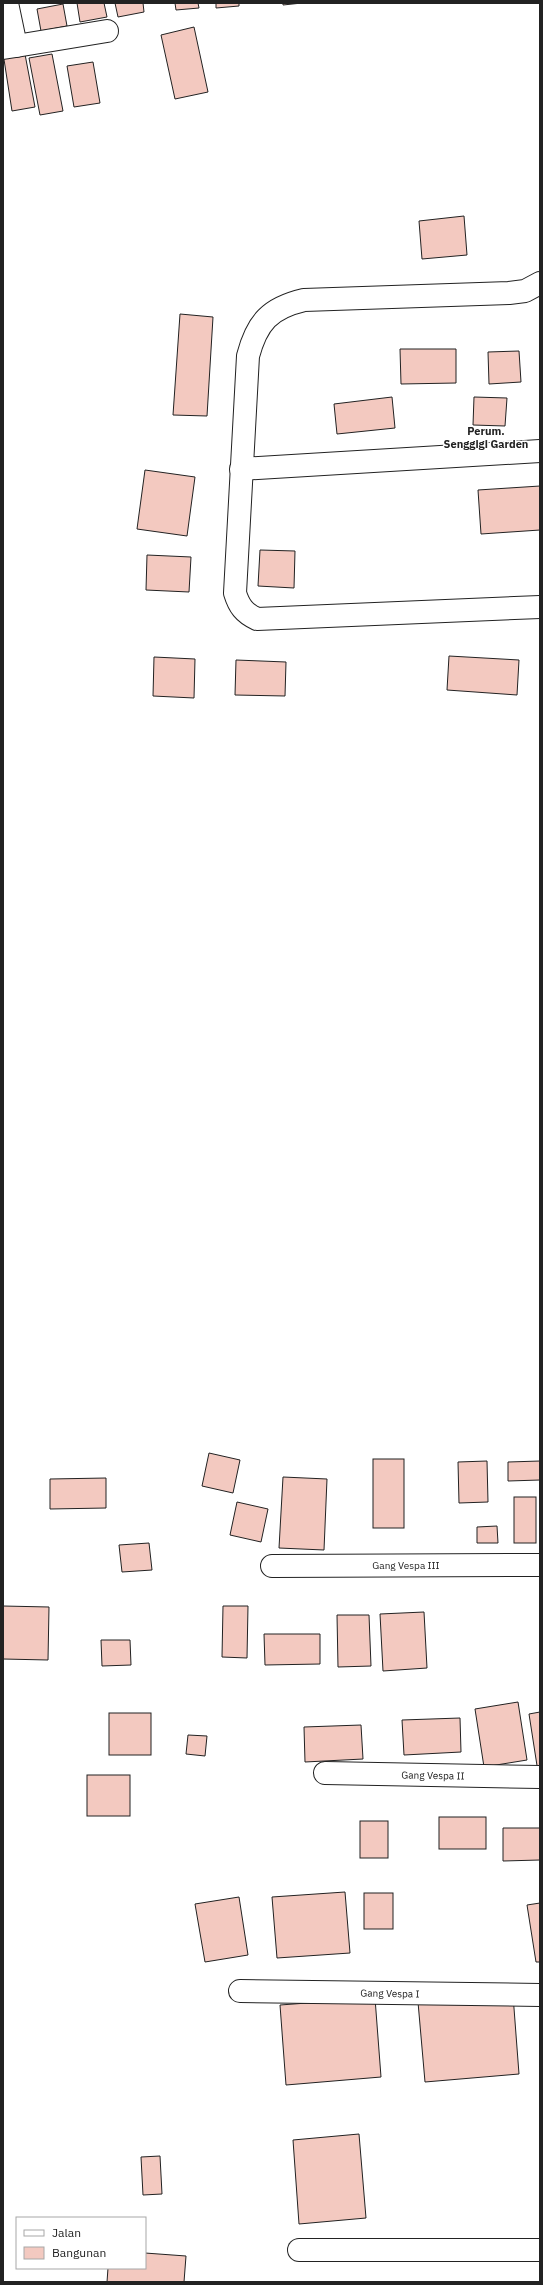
<svg xmlns="http://www.w3.org/2000/svg" width="543" height="2285" font-family="'IBM Plex Sans',sans-serif">
<style>
.building{fill:#f3c9c0;stroke:#222}
.lines{fill:none;stroke-linecap:round;stroke-linejoin:round}
.minor-casing{stroke:#222;stroke-width:24}
.minor{stroke:#fff;stroke-width:22}
.labels{text-anchor:middle;stroke-width:3;stroke-linejoin:round;paint-order:stroke}
.street-label{font-size:10px;fill:#222;stroke:#fff}
.neighbourhood-label{font-size:11px;font-weight:bold;fill:#222;stroke:#fff}
</style>
<rect width="100%" height="100%" fill="#fff"/>
<!-- building -->
<g class="building">
<polygon points="77,3 104,3 107,17 80,22"/>
<polygon points="115,3 143,3 144,12 118,17"/>
<polygon points="175,3 198,3 199,8 176,10"/>
<polygon points="216,3 239,3 239,6 216,8"/>
<polygon points="283,3 302,3 283,5"/>
<polygon points="63,4 67,26 41,31 37,9"/>
<polygon points="194,27 208,92 175,99 161,35"/>
<polygon points="24,49 35,107 12,111 3,53"/>
<polygon points="52,54 63,111 40,115 29,58"/>
<polygon points="93,62 100,103 74,107 67,66"/>
<polygon points="464,216 467,255 422,259 419,221"/>
<polygon points="180,314 213,317 207,416 173,415"/>
<polygon points="400,349 456,349 456,383 401,384"/>
<polygon points="519,351 521,382 489,384 488,352"/>
<polygon points="392,397 395,428 337,434 334,404"/>
<polygon points="474,397 507,398 505,426 473,425"/>
<polygon points="145,470 195,477 187,536 137,529"/>
<polygon points="540,486 540,530 481,534 478,490"/>
<polygon points="260,550 295,551 294,588 258,586"/>
<polygon points="147,555 191,557 189,592 146,590"/>
<polygon points="449,656 519,660 517,695 447,690"/>
<polygon points="154,657 195,659 194,698 153,696"/>
<polygon points="236,660 286,662 285,696 235,695"/>
<polygon points="209,1453 240,1460 233,1493 202,1486"/>
<rect x="373" y="1459" width="31" height="69"/>
<polygon points="487,1461 488,1502 459,1503 458,1462"/>
<polygon points="540,1461 540,1480 508,1481 508,1462"/>
<polygon points="283,1477 327,1479 324,1550 279,1548"/>
<polygon points="106,1478 106,1508 50,1509 50,1479"/>
<rect x="514" y="1497" width="22" height="46"/>
<polygon points="237,1502 268,1509 261,1542 230,1535"/>
<polygon points="497,1526 498,1543 477,1543 477,1527"/>
<polygon points="149,1543 152,1570 122,1572 119,1545"/>
<polygon points="3,1606 49,1607 48,1660 3,1659"/>
<polygon points="223,1606 248,1606 247,1658 222,1657"/>
<polygon points="424,1612 427,1668 383,1671 380,1614"/>
<polygon points="337,1615 369,1615 371,1666 338,1667"/>
<polygon points="264,1634 320,1634 320,1664 265,1665"/>
<polygon points="101,1640 130,1640 131,1665 102,1666"/>
<polygon points="518,1702 527,1760 484,1767 475,1709"/>
<polygon points="540,1712 540,1772 538,1772 529,1714"/>
<rect x="109" y="1713" width="42" height="42"/>
<polygon points="460,1718 461,1752 404,1755 402,1720"/>
<polygon points="361,1725 363,1759 305,1762 304,1727"/>
<polygon points="188,1735 207,1736 205,1756 186,1754"/>
<rect x="87" y="1775" width="43" height="41"/>
<rect x="439" y="1817" width="47" height="32"/>
<rect x="360" y="1821" width="28" height="37"/>
<polygon points="503,1828 540,1828 540,1860 503,1861"/>
<polygon points="345,1892 350,1953 277,1958 272,1897"/>
<rect x="364" y="1893" width="29" height="36"/>
<polygon points="239,1897 248,1955 205,1962 195,1904"/>
<polygon points="540,1903 540,1962 536,1962 527,1905"/>
<polygon points="513,1995 519,2074 425,2082 418,2002"/>
<polygon points="375,1998 381,2077 286,2085 280,2005"/>
<polygon points="359,2134 366,2218 299,2224 293,2140"/>
<polygon points="160,2156 162,2194 143,2195 141,2157"/>
<polygon points="145,2253 186,2256 184,2282 107,2282 108,2268 145,2268"/>
</g>
<g class="lines">
<defs>
<g id="minor">
<polyline points="16,46 107,31"/>
<polyline points="3,48 16,46 7,3"/>
<path d="M540,283L525,291L509,293L304,300C270,308 257,322 248,356L235,593C239,606 244,613 257,619L540,607"/>
<polyline points="241,469 540,451"/>
<polyline points="272,1566 540,1565"/>
<polyline points="325,1773 540,1777"/>
<polyline points="240,1991 540,1995"/>
<polyline points="299,2250 540,2250"/>
</g>
</defs>
<!-- minor casing -->
<use href="#minor" class="minor-casing"/>
<!-- minor -->
<use href="#minor" class="minor"/>
</g>
<g class="labels">
<!-- street labels -->
<g class="street-label">
<text x="406" y="1569">Gang Vespa III</text>
<text transform="translate(433 1775) rotate(1)" y="4">Gang Vespa II</text>
<text transform="translate(390 1993) rotate(1)" y="4">Gang Vespa I</text>
</g>
<!-- neighbourhood labels -->
<g class="neighbourhood-label">
<text x="486" y="435">Perum.<tspan x="486" dy="13">Senggigi Garden</tspan></text>
</g>
</g>
<!-- border -->
<rect width="543" height="2285" fill="none" stroke="#222222" stroke-width="8"/>
<!-- legend -->
<rect x="16" y="2217" width="130" height="52" fill="#ffffff" stroke="#a7a7a7"/>
<rect x="24" y="2230" width="20" height="6" fill="#ffffff" stroke="#a7a7a7"/>
<text x="52" y="2237" font-size="12" fill="#222222">Jalan</text>
<rect x="24" y="2247" width="20" height="12" fill="#f3c9c0" stroke="#a7a7a7"/>
<text x="52" y="2257" font-size="12" fill="#222222">Bangunan</text>
</svg>
